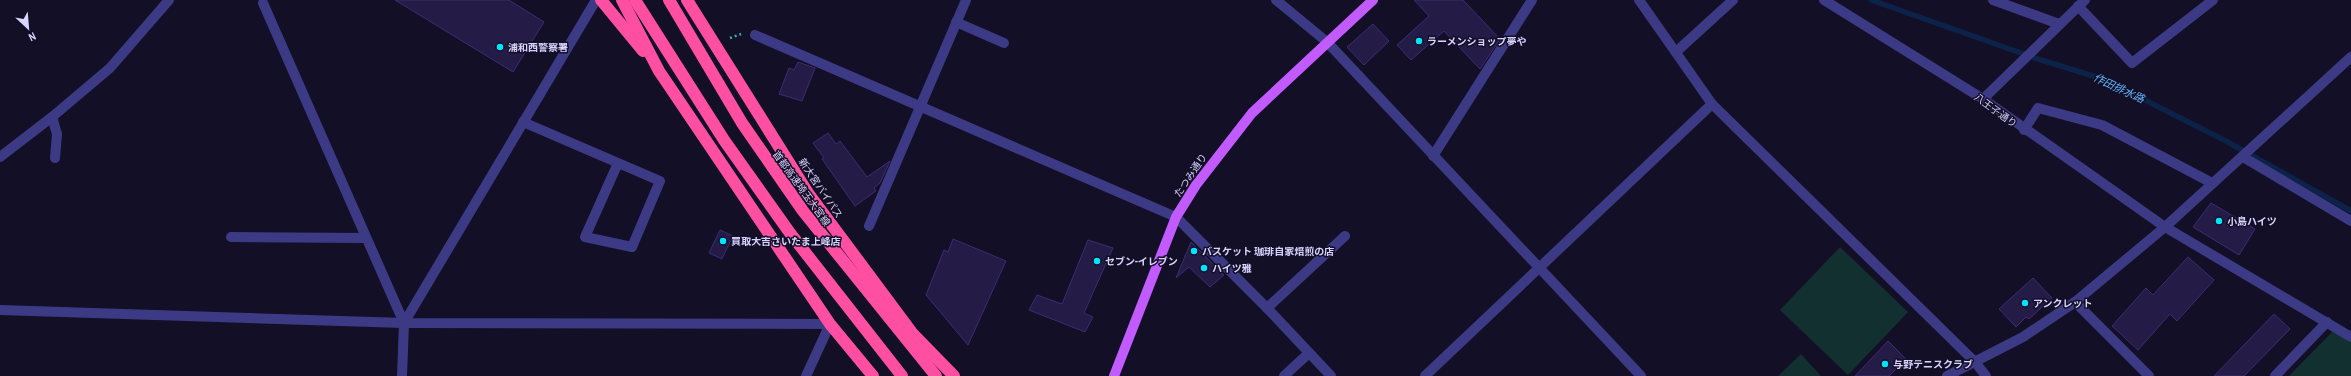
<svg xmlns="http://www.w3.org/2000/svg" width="2351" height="376" font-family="'Archivo Narrow','Noto Sans JP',sans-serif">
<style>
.green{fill:#12302f}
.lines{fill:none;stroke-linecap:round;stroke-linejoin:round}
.stream{stroke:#0c2248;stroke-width:5.5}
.building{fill:#241b47;stroke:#3b2d73}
.path{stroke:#2fb8b0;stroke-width:2.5;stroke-dasharray:2 3;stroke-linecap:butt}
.minor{stroke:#3d3a85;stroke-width:10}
.major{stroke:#c25bff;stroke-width:10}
.highway{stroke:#ff4fa3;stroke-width:12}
.poi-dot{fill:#00e5ff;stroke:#130f26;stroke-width:1.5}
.labels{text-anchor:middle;stroke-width:3;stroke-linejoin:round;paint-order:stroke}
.poi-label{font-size:10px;font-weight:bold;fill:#d9d4ff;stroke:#130f26;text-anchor:start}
.street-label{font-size:10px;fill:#d9d4ff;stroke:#130f26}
.water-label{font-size:11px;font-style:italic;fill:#62b6ff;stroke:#130f26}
</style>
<rect width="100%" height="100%" fill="#130f26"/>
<!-- green -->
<g class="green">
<polygon points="1840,247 1908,312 1848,375 1780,310"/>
<polygon points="2335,329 2351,340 2351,376 2289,376"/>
<polygon points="1801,354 1821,376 1778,376"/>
</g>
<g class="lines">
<!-- stream -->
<polyline class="stream" points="1871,0 2038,59 2103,79 2226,141 2351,211"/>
</g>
<!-- building -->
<g class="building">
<polygon points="395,0 509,0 544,22 513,72"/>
<polygon points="1414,0 1463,0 1500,39 1480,69 1444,31 1411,60 1397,45 1429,16"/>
<polygon points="1373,24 1389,41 1364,65 1347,47"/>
<polygon points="798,62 815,68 802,101 779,94 789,68 794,70"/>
<polygon points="828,133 836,144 840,141 867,177 890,161 880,183 874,188 876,191 855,206 822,159 824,158 813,143"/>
<polygon points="2211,203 2255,229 2239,255 2193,227"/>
<polygon points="720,230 733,236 722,259 709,253"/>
<polygon points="953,239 1006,261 968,345 926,295 944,250 948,252"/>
<polygon points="1088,240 1113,248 1084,313 1093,317 1085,332 1029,310 1037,295 1062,304"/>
<polygon points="1191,242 1224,275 1210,287 1189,267 1176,278"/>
<polygon points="2188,257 2214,280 2177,321 2170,314 2138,350 2112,326 2146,288 2153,295"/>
<polygon points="2033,278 2052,298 2029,319 2026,317 2016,327 1999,309"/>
<polygon points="2274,314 2290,329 2244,376 2214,376"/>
<polygon points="1888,341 1906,359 1889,376 1855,376"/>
</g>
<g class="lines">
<!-- path -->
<polyline class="path" points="730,38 741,34"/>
<!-- minor -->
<g class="minor">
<polyline points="1276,0 1327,42 1641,376"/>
<polyline points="1639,0 1712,104 1975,362 1986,376"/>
<polyline points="1824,0 1983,99 2165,227 2351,337"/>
<polyline points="1993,0 2059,24"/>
<polyline points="263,3 404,323 402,376"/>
<polyline points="2078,6 2132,63 2213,0"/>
<polyline points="956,22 1004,43"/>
<polyline points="755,35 1176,217 1267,308 1331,376"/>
<polyline points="1676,52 1733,0"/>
<polyline points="1983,99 2085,0"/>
<polyline points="52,117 57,134 55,158"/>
<polyline points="523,122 660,181 632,247 585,237 618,163"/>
<polyline points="2024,130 2038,108 2102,125 2212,183"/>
<polyline points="1433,156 1532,0"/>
<polyline points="0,157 52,117 110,68 169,0"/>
<polyline points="2243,157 2351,221"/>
<polyline points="869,226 966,0"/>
<polyline points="231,237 366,238"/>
<polyline points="2075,302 2149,376"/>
<polyline points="1267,308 1345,236"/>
<polyline points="0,310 404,323 830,324 806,376"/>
<polyline points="404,323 596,0"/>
<polyline points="1284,376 1309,353"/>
<polyline points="1425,376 1712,104"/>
<polyline points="1947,376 2023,337 2075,302 2165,227 2351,57"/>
<polyline points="2275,376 2327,322"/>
</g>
<!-- major -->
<polyline class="major" points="1114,376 1176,217 1196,185 1252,113 1373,0"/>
<!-- highway -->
<g class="highway">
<polyline points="601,0 643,51"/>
<polyline points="622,0 659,71 830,324 873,376"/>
<polyline points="635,0 724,140 790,233 902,376"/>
<polyline points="669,0 742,123 803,211 936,376"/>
<polyline points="687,0 808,193 913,334 954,376"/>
</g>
</g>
<!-- markers -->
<g class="poi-dot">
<circle cx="1419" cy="41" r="4"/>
<circle cx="500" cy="47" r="4"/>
<circle cx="2219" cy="221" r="4"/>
<circle cx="723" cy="241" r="4"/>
<circle cx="1194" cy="251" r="4"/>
<circle cx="1097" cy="261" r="4"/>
<circle cx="1204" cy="268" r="4"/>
<circle cx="2025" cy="303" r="4"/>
<circle cx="1885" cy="364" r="4"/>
</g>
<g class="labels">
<!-- poi labels -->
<g class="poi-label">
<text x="1427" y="45">ラーメンショップ夢や</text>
<text x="508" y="51">浦和西警察署</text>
<text x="2227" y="225">小島ハイツ</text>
<text x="731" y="245">買取大吉さいたま上峰店</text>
<text x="1202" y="255">バスケット 珈琲自家焙煎の店</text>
<text x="1105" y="265">セブン-イレブン</text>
<text x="1212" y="272">ハイツ雅</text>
<text x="2033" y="307">アンクレット</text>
<text x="1893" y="368">与野テニスクラブ</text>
</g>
<!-- street labels -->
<g class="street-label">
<text transform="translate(1996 110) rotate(36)" y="4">八王子通り</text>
<text transform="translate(1190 175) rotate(-56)" y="4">たつみ通り</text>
<text transform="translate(802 188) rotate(54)" y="4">首都高速埼玉大宮線</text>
<text transform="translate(821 188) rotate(56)" y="4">新大宮バイパス</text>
</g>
<!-- water labels -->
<g class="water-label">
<text transform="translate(2119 88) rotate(25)" y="4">作田排水路</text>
</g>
</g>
<!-- north arrow -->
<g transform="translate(28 28) rotate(154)" stroke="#130f26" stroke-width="3" paint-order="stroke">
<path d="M0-3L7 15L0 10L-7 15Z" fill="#d9d4ff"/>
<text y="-6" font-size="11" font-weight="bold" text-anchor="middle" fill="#d9d4ff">N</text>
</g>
</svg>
